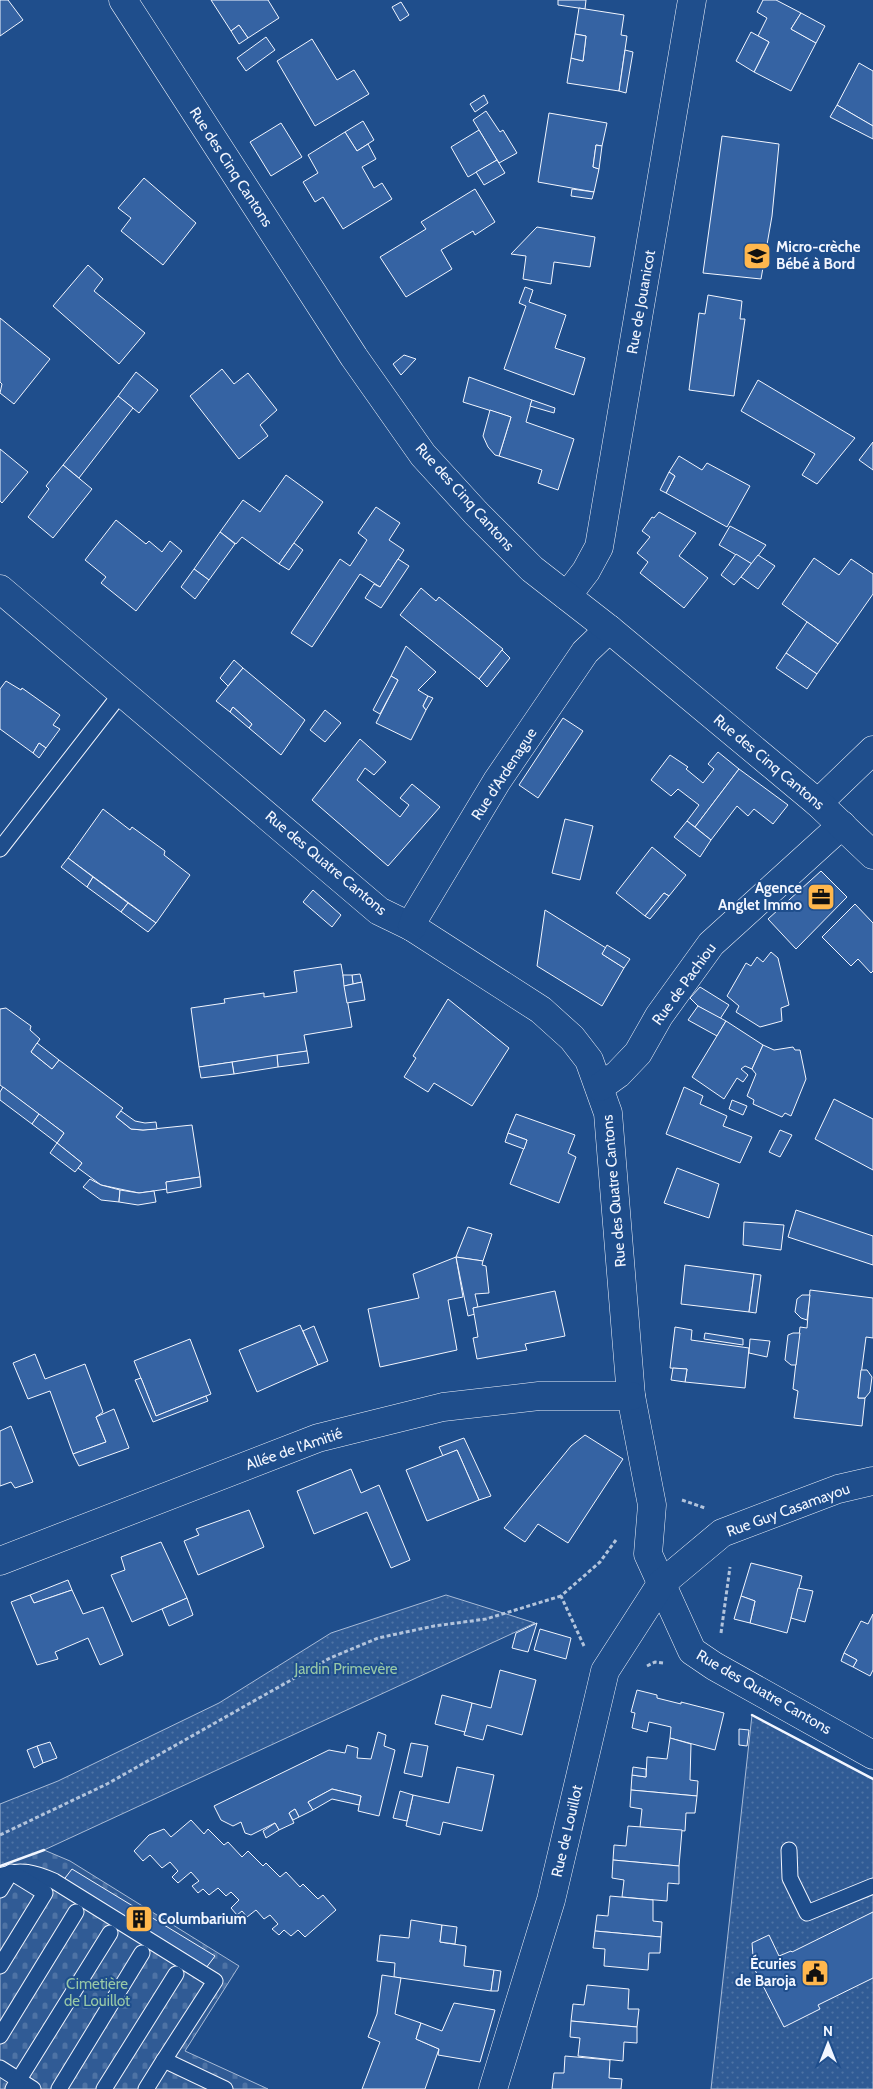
<svg xmlns="http://www.w3.org/2000/svg" width="873" height="2089" font-family="Cabin,sans-serif">
<style>
.cemetery{fill:url(#cemetery-stones);stroke:#a8bbd7}
.park{fill:url(#park-dots);stroke:#a8bbd7}
.building{fill:#3563a3;stroke:#f2f6ff}
.lines{fill:none;stroke-linecap:round;stroke-linejoin:round}
.service-casing{stroke:#f2f6ff;stroke-width:17}
.minor-casing{stroke:#f2f6ff;stroke-width:29}
.tertiary-casing{stroke:#f2f6ff;stroke-width:29}
.path{stroke:#b3c4dc;stroke-width:3;stroke-dasharray:4 2.5;stroke-linecap:butt}
.service{stroke:#1f4e8c;stroke-width:15}
.minor{stroke:#1f4e8c;stroke-width:28}
.tertiary{stroke:#1f4e8c;stroke-width:28}
.wall{stroke:#f2f6ff;stroke-width:2.5}
.labels{text-anchor:middle;stroke-width:4;stroke-linejoin:round;paint-order:stroke}
.street-label{font-size:15px;fill:#f2f6ff;stroke:#1f4e8c}
.poi-label{font-size:15px;font-weight:bold;fill:#f2f6ff;stroke:#1f4e8c;text-anchor:start}
.park-label{font-size:15px;fill:#97c8a6;stroke:#1f4e8c}
</style>
<defs>
<pattern id="cemetery-stones" width="16" height="16" patternUnits="userSpaceOnUse" patternTransform="scale(1.25)"><rect width="16" height="16" fill="#305b95"/><path d="M2 7V4a2 2 0 0 1 4 0v3zM10 15v-3a2 2 0 0 1 4 0v3z" fill="#4e73a5"/></pattern>
<pattern id="park-dots" width="8" height="8" patternUnits="userSpaceOnUse" patternTransform="scale(1.25)"><rect width="8" height="8" fill="#305b95"/><path d="M2 2h.1M6 6h.1" fill="none" stroke="#4e73a5" stroke-width="1.8" stroke-linecap="round"/></pattern>
</defs>
<rect width="100%" height="100%" fill="#1f4e8c"/>
<!-- cemetery -->
<polygon class="cemetery" points="44,1850 70,1861 239,1966 185,2051 268,2089 0,2089 0,1866"/>
<!-- park -->
<g class="park">
<polygon points="446,1595 535,1623 44,1850 0,1866 0,1804 58,1781 219,1703 331,1633"/>
<polygon points="752,1715 873,1779 873,2089 711,2089"/>
</g>
<!-- building -->
<g class="building">
<polygon points="0,0 8,0 23,20 0,36"/>
<polygon points="211,0 268,0 279,18 248,38 239,25 231,31"/>
<polygon points="558,0 586,0 585,9 558,5"/>
<polygon points="763,0 776,0 801,13 791,29 816,43 791,91 754,72 769,42 758,36 767,18 757,12"/>
<polygon points="401,2 409,15 400,21 392,7"/>
<polygon points="579,8 624,15 621,35 627,36 619,91 567,83 571,58 583,61 586,36 575,34"/>
<polygon points="801,13 825,26 816,43 791,29"/>
<polygon points="239,25 248,38 239,44 231,31"/>
<polygon points="751,32 769,42 754,72 736,61"/>
<polygon points="575,34 586,36 583,61 571,58"/>
<polygon points="266,37 275,50 246,71 237,58"/>
<polygon points="312,39 337,80 354,70 369,94 315,126 277,61"/>
<polygon points="625,50 633,52 626,93 619,91"/>
<polygon points="859,63 873,71 873,126 837,105"/>
<polygon points="484,95 488,103 475,112 470,104"/>
<polygon points="837,105 873,126 873,139 830,117"/>
<polygon points="486,111 500,132 503,130 517,153 499,163 473,120"/>
<polygon points="549,113 607,123 602,146 596,145 593,167 599,169 594,192 538,182"/>
<polygon points="363,121 374,140 357,151 345,132"/>
<polygon points="281,123 302,157 271,176 250,142"/>
<polygon points="479,130 497,160 468,177 451,147"/>
<polygon points="345,132 357,151 368,144 376,159 362,167 374,188 382,183 392,199 343,229 323,197 315,202 303,182 318,173 308,155"/>
<polygon points="722,136 779,144 772,216 761,279 703,273"/>
<polygon points="596,145 602,146 599,169 593,167"/>
<polygon points="497,160 505,173 484,185 476,172"/>
<polygon points="144,178 196,223 163,265 121,231 131,218 118,208"/>
<polygon points="475,189 495,222 475,235 473,231 441,250 452,269 406,297 380,257 426,229 421,222"/>
<polygon points="572,189 594,192 592,199 571,196"/>
<polygon points="537,227 595,237 590,267 554,262 551,284 523,279 526,256 511,254"/>
<polygon points="88,265 103,279 94,291 145,333 119,364 53,306"/>
<polygon points="525,287 533,290 529,302 566,315 555,348 585,358 574,395 504,369 526,306 519,303"/>
<polygon points="708,295 742,301 740,319 745,319 734,396 689,390 699,313 705,314"/>
<polygon points="0,318 50,359 14,404 0,393 2,384 0,382"/>
<polygon points="404,355 416,359 401,375 393,364"/>
<polygon points="222,369 234,384 248,373 277,410 260,425 268,436 239,459 190,396"/>
<polygon points="136,372 158,390 139,413 118,396"/>
<polygon points="469,377 532,400 526,422 574,439 558,490 538,483 542,470 499,456 511,417 463,402"/>
<polygon points="758,380 855,438 817,484 802,475 815,454 741,411"/>
<polygon points="118,396 133,408 79,478 63,465"/>
<polygon points="532,400 555,408 554,413 530,406"/>
<polygon points="490,410 511,417 499,456 495,455 488,447 483,436"/>
<polygon points="873,442 873,470 859,460"/>
<polygon points="0,449 28,472 2,503 0,501"/>
<polygon points="679,456 702,470 707,463 750,486 727,527 666,493 675,476 669,472"/>
<polygon points="63,465 92,489 53,538 28,517 49,489 46,486"/>
<polygon points="669,472 675,476 666,493 660,490"/>
<polygon points="286,475 323,502 279,564 242,537 236,544 220,532 243,500 260,512"/>
<polygon points="376,507 400,523 389,540 404,550 380,587 360,574 312,647 291,633 340,559 350,566 367,540 358,533"/>
<polygon points="659,512 696,533 679,556 708,578 684,608 640,573 648,562 637,553 650,537 642,531 652,517 654,518"/>
<polygon points="116,520 146,544 149,541 162,552 170,541 182,551 136,611 101,583 106,577 85,560"/>
<polygon points="730,526 766,545 752,564 719,545"/>
<polygon points="220,532 235,544 209,580 194,569"/>
<polygon points="294,543 303,550 289,570 279,564"/>
<polygon points="736,554 752,564 734,585 721,575"/>
<polygon points="758,555 775,566 758,589 741,577"/>
<polygon points="814,558 839,575 851,559 873,574 873,594 838,644 782,604"/>
<polygon points="398,559 409,566 381,608 365,598 374,584 380,587"/>
<polygon points="194,569 209,580 195,599 181,587"/>
<polygon points="421,588 436,601 439,597 503,649 479,679 400,615"/>
<polygon points="807,622 838,644 817,674 786,653"/>
<polygon points="406,646 436,672 418,690 428,696 423,706 426,710 411,740 376,723 398,680 391,676"/>
<polygon points="502,650 510,658 487,687 479,679"/>
<polygon points="786,653 817,674 807,689 776,668"/>
<polygon points="234,660 243,668 228,686 220,678"/>
<polygon points="243,668 305,720 281,755 249,728 252,724 233,707 230,712 216,701"/>
<polygon points="391,676 398,680 380,714 373,710"/>
<polygon points="6,681 21,690 22,688 60,715 53,725 60,729 46,748 39,743 33,753 0,729 0,689"/>
<polygon points="428,696 433,698 426,710 423,706"/>
<polygon points="233,707 252,724 249,728 230,712"/>
<polygon points="325,710 341,723 325,742 310,730"/>
<polygon points="563,718 583,731 538,798 519,785"/>
<polygon points="360,739 386,762 374,775 365,768 357,780 400,817 409,805 400,798 412,784 440,807 388,866 312,800"/>
<polygon points="39,743 46,748 39,758 33,753"/>
<polygon points="718,752 739,769 695,827 687,821 699,805 678,789 671,796 651,780 670,755 688,767 686,769 703,783 714,769 708,764"/>
<polygon points="739,769 788,805 773,824 754,809 748,816 737,806 711,840 695,827"/>
<polygon points="103,809 130,830 132,827 165,851 164,855 190,875 156,923 68,858"/>
<polygon points="565,819 593,826 580,880 552,873"/>
<polygon points="687,821 711,840 700,857 674,837"/>
<polygon points="652,847 686,875 669,896 664,893 645,916 616,893"/>
<polygon points="68,858 93,877 87,887 61,867"/>
<polygon points="821,871 847,897 796,949 768,919"/>
<polygon points="93,877 128,903 121,912 87,887"/>
<polygon points="313,890 341,915 332,927 303,902"/>
<polygon points="664,893 669,896 650,919 645,916"/>
<polygon points="128,903 156,923 148,932 121,912"/>
<polygon points="855,904 873,923 873,971 871,973 858,959 851,966 822,937"/>
<polygon points="545,910 606,948 602,954 624,968 602,1006 537,966"/>
<polygon points="607,945 630,959 624,968 602,954"/>
<polygon points="771,952 778,958 789,1005 781,1008 782,1021 760,1027 736,1012 739,1006 727,996 746,963 751,966 757,957 763,962"/>
<polygon points="341,964 352,1027 304,1035 307,1051 199,1067 191,1008 225,1003 224,999 264,993 264,997 297,992 294,971"/>
<polygon points="360,974 362,982 353,984 352,975"/>
<polygon points="343,975 352,975 353,984 344,986"/>
<polygon points="362,982 365,1000 347,1003 344,986"/>
<polygon points="700,987 729,1005 720,1019 698,1006 690,998"/>
<polygon points="448,999 509,1048 472,1106 434,1083 428,1092 404,1077 416,1058 413,1056"/>
<polygon points="698,1006 726,1021 717,1036 688,1020"/>
<polygon points="6,1008 31,1026 30,1030 40,1039 31,1052 52,1069 59,1060 123,1108 116,1117 131,1129 143,1130 192,1125 200,1177 166,1182 167,1189 139,1193 101,1185 78,1168 82,1163 57,1143 64,1133 0,1085 0,1009"/>
<polygon points="726,1021 763,1045 752,1069 745,1066 741,1069 748,1075 743,1082 737,1078 724,1099 692,1077"/>
<polygon points="37,1043 59,1060 52,1069 31,1052"/>
<polygon points="763,1045 774,1050 793,1047 795,1050 800,1050 806,1079 791,1116 785,1113 782,1117 753,1104 754,1100 747,1096 756,1074 752,1069"/>
<polygon points="307,1051 309,1063 278,1067 277,1055"/>
<polygon points="277,1055 278,1067 234,1074 232,1062"/>
<polygon points="232,1062 234,1074 201,1078 199,1067"/>
<polygon points="3,1087 39,1114 32,1124 0,1100 0,1092"/>
<polygon points="684,1087 703,1096 700,1104 727,1116 723,1126 752,1137 740,1163 666,1134"/>
<polygon points="834,1099 873,1119 873,1170 815,1139"/>
<polygon points="732,1100 747,1106 743,1115 729,1109"/>
<polygon points="121,1111 135,1121 145,1123 156,1122 157,1129 143,1130 131,1129 116,1117"/>
<polygon points="39,1114 64,1133 57,1143 32,1124"/>
<polygon points="516,1114 575,1135 568,1153 576,1157 559,1203 510,1184 527,1140 508,1133"/>
<polygon points="780,1130 792,1135 780,1157 769,1152"/>
<polygon points="508,1133 527,1140 524,1149 505,1142"/>
<polygon points="57,1143 82,1163 75,1172 50,1153"/>
<polygon points="677,1168 719,1184 709,1218 664,1203"/>
<polygon points="200,1177 201,1187 167,1193 166,1182"/>
<polygon points="90,1179 101,1185 120,1190 119,1202 101,1200 83,1187"/>
<polygon points="120,1190 139,1193 154,1191 156,1202 138,1205 119,1202"/>
<polygon points="796,1210 873,1236 873,1265 788,1237"/>
<polygon points="744,1222 784,1225 781,1250 743,1245"/>
<polygon points="468,1227 492,1234 483,1261 456,1257"/>
<polygon points="456,1257 463,1297 448,1300 457,1350 380,1367 368,1309 419,1298 413,1274"/>
<polygon points="456,1257 483,1261 482,1265 486,1266 489,1293 475,1294 478,1307 473,1308 475,1314 468,1316"/>
<polygon points="685,1265 754,1274 749,1312 681,1304"/>
<polygon points="754,1274 761,1275 756,1313 749,1312"/>
<polygon points="810,1290 873,1298 873,1338 866,1337 858,1398 865,1398 862,1426 794,1418 798,1391 793,1389 800,1327 807,1328"/>
<polygon points="555,1291 565,1336 525,1344 527,1350 477,1359 473,1338 478,1337 473,1308"/>
<polygon points="802,1295 810,1295 807,1320 801,1318 795,1312 797,1299"/>
<polygon points="300,1325 318,1365 257,1392 239,1350"/>
<polygon points="314,1326 328,1361 318,1365 303,1331"/>
<polygon points="675,1327 692,1330 691,1340 749,1348 745,1388 685,1382 687,1369 670,1368"/>
<polygon points="705,1333 743,1339 743,1345 704,1339"/>
<polygon points="793,1333 800,1333 796,1365 791,1365 785,1360 788,1335"/>
<polygon points="190,1339 211,1394 156,1416 134,1361"/>
<polygon points="750,1339 770,1341 767,1357 749,1353"/>
<polygon points="35,1354 45,1379 85,1364 103,1412 96,1417 106,1442 73,1454 50,1391 28,1399 13,1363"/>
<polygon points="673,1368 687,1369 685,1382 671,1380"/>
<polygon points="861,1370 867,1370 872,1377 870,1392 865,1398 858,1398"/>
<polygon points="141,1378 156,1416 206,1396 208,1401 153,1422 135,1380"/>
<polygon points="114,1409 129,1448 79,1466 73,1454 106,1442 96,1417"/>
<polygon points="11,1426 33,1482 15,1488 11,1482 0,1486 0,1431"/>
<polygon points="585,1435 623,1459 568,1543 538,1524 525,1542 504,1528 571,1446"/>
<polygon points="464,1438 491,1496 479,1500 457,1450 443,1456 439,1447"/>
<polygon points="457,1450 479,1500 427,1521 406,1470"/>
<polygon points="351,1469 361,1493 379,1485 410,1560 391,1568 367,1512 314,1534 297,1491"/>
<polygon points="249,1510 264,1547 198,1575 184,1541 199,1535 196,1529"/>
<polygon points="161,1542 187,1598 132,1622 111,1575 125,1570 121,1557"/>
<polygon points="751,1563 802,1576 787,1633 750,1623 755,1601 741,1596"/>
<polygon points="68,1580 72,1590 34,1603 30,1595"/>
<polygon points="798,1588 813,1591 805,1622 791,1618"/>
<polygon points="72,1590 83,1614 103,1607 123,1655 100,1665 88,1638 55,1652 58,1659 37,1665 11,1602 30,1595 34,1603"/>
<polygon points="741,1596 755,1601 750,1623 734,1619"/>
<polygon points="187,1598 193,1615 169,1626 162,1609"/>
<polygon points="873,1614 873,1670 870,1676 853,1667 857,1660 844,1653 861,1621 868,1624"/>
<polygon points="537,1623 528,1652 512,1648 516,1633"/>
<polygon points="540,1629 571,1638 566,1659 534,1650"/>
<polygon points="844,1653 857,1660 853,1667 841,1661"/>
<polygon points="500,1670 536,1680 522,1735 487,1725 483,1740 464,1735 472,1703 491,1708"/>
<polygon points="637,1690 657,1695 657,1698 681,1704 681,1702 724,1713 715,1750 670,1738 671,1727 649,1722 647,1732 632,1728 635,1713 631,1712"/>
<polygon points="442,1695 472,1703 465,1732 435,1724"/>
<polygon points="739,1729 749,1730 747,1746 739,1745"/>
<polygon points="378,1732 386,1735 384,1746 395,1750 379,1816 358,1811 361,1796 332,1789 308,1802 313,1810 299,1817 295,1809 289,1813 294,1823 279,1830 275,1823 251,1835 245,1833 241,1822 233,1826 221,1820 214,1806 329,1750 345,1753 347,1745 358,1748 357,1758 371,1759"/>
<polygon points="670,1738 691,1744 690,1780 698,1781 697,1796 631,1790 632,1775 646,1777 647,1757 667,1759"/>
<polygon points="50,1742 57,1758 43,1763 37,1746"/>
<polygon points="411,1743 428,1746 422,1777 404,1773"/>
<polygon points="37,1746 43,1763 34,1768 27,1750"/>
<polygon points="457,1767 494,1775 482,1831 443,1822 440,1835 406,1826 413,1795 449,1803"/>
<polygon points="633,1767 646,1769 646,1777 632,1775"/>
<polygon points="332,1789 361,1796 359,1805 332,1799 313,1810 308,1802"/>
<polygon points="631,1790 697,1796 695,1813 686,1813 685,1831 640,1827 642,1809 630,1807"/>
<polygon points="400,1791 413,1795 407,1821 393,1818"/>
<polygon points="295,1809 299,1817 293,1820 289,1813"/>
<polygon points="191,1820 204,1834 208,1829 224,1845 228,1842 242,1857 248,1851 263,1866 266,1863 280,1877 286,1872 300,1887 303,1884 318,1899 323,1895 336,1910 305,1937 298,1930 291,1936 284,1930 279,1935 272,1929 278,1924 270,1915 264,1919 256,1910 247,1917 242,1911 237,1915 231,1908 239,1900 231,1892 226,1896 218,1888 209,1895 203,1889 198,1893 192,1886 199,1881 191,1872 178,1883 172,1877 178,1871 170,1862 162,1868 150,1855 143,1861 134,1851 149,1835 164,1829 171,1837"/>
<polygon points="275,1823 279,1830 266,1838 263,1831"/>
<polygon points="628,1826 682,1830 679,1866 613,1860 614,1845 626,1846"/>
<polygon points="613,1860 679,1866 679,1884 668,1883 667,1901 622,1897 624,1880 612,1878"/>
<polygon points="72,1869 215,1956 206,1968 62,1882"/>
<polygon points="610,1896 653,1900 653,1921 662,1922 661,1937 595,1931 597,1915 608,1916"/>
<polygon points="873,1912 873,1978 818,2005 820,2009 784,2027 754,1968 752,1943 769,1935 779,1956 791,1951 792,1952"/>
<polygon points="411,1920 442,1925 440,1942 466,1946 464,1966 494,1970 491,1991 394,1977 395,1963 377,1961 380,1935 409,1938"/>
<polygon points="442,1925 457,1927 455,1944 440,1942"/>
<polygon points="595,1931 661,1937 660,1953 649,1953 648,1970 604,1966 605,1949 593,1948"/>
<polygon points="494,1970 501,1971 498,1991 491,1991"/>
<polygon points="382,1975 401,1978 395,2014 421,2023 416,2039 439,2049 425,2089 362,2089 380,2042 368,2037 377,2014"/>
<polygon points="587,1985 629,1989 628,2009 639,2009 637,2027 571,2021 573,2004 584,2005"/>
<polygon points="454,2003 495,2010 480,2062 438,2055 439,2049 416,2039 421,2023 442,2031"/>
<polygon points="571,2021 637,2027 637,2043 624,2042 623,2061 578,2056 580,2038 570,2037"/>
<polygon points="565,2056 610,2060 609,2078 622,2079 621,2089 552,2089 554,2073 564,2073"/>
</g>
<g class="lines">
<defs>
<g id="service">
<polyline points="0,849 122,692"/>
<polyline points="789,1850 790,1878 807,1913 873,1886"/>
<path d="M0,1876C20,1868 35,1873 54,1881L215,1981L164,2060L225,2089"/>
<polyline points="0,1890 11,1872 45,1893 0,1966"/>
<polyline points="0,2036 76,1912"/>
<polyline points="0,2068 33,2089"/>
<polyline points="13,2089 110,1933"/>
<polyline points="59,2089 142,1953"/>
<polyline points="104,2089 176,1974"/>
<polyline points="146,2089 164,2060"/>
</g>
<g id="minor">
<polyline points="0,589 379,911 412,927 541,1010 572,1038 589,1060 608,1113 631,1396 652,1505 648,1554 692,1651 714,1666 873,1755"/>
<polyline points="567,596 586,571 599,547 692,0"/>
<polyline points="818,803 873,750"/>
<polyline points="412,927 417,914 497,781 585,652 609,629"/>
<polyline points="600,1087 618,1074 638,1053 659,1016 711,944 842,825"/>
<polyline points="0,1561 318,1438 443,1407 539,1396 631,1396"/>
<polyline points="493,2089 551,1900 605,1671 661,1584 722,1533 838,1489 873,1481"/>
</g>
<polyline id="tertiary" points="123,0 354,357 423,455 476,513 532,569 609,629 818,803 873,855"/>
</defs>
<!-- service casing -->
<use href="#service" class="service-casing"/>
<!-- minor casing -->
<use href="#minor" class="minor-casing"/>
<!-- tertiary casing -->
<use href="#tertiary" class="tertiary-casing"/>
<!-- path -->
<g class="path">
<polyline points="682,1500 705,1508"/>
<polyline points="721,1633 730,1567"/>
<polyline points="584,1646 561,1596 600,1562 616,1540"/>
<polyline points="647,1666 655,1662 663,1663"/>
<polyline points="0,1835 107,1784 330,1658 378,1638 434,1626 486,1619 561,1596"/>
</g>
<!-- service -->
<use href="#service" class="service"/>
<!-- minor -->
<use href="#minor" class="minor"/>
<!-- tertiary -->
<use href="#tertiary" class="tertiary"/>
<!-- wall -->
<g class="wall">
<polyline points="752,1715 873,1779"/>
<polyline points="0,1866 44,1850"/>
</g>
</g>
<!-- icons -->
<defs>
<symbol id="school-square" viewBox="-11 -11 22 22"><rect x="-9" y="-9" width="18" height="18" rx="4" fill="#ffb74d" stroke="#1f4e8c"/><path d="M0-5L7-2L0 1L-7-2ZM-4 1L0 2.5L4 1V4Q0 6-4 4Z" fill="#111"/></symbol>
<symbol id="office-square" viewBox="-11 -11 22 22"><rect x="-9" y="-9" width="18" height="18" rx="4" fill="#ffb74d" stroke="#1f4e8c"/><path d="M-6-3h4V-5.5h4V-3h4V5H-6ZM-1-4.5V-3h2v-1.5ZM-6 0V1H6V0Z" fill="#111"/></symbol>
<symbol id="building-square" viewBox="-11 -11 22 22"><rect x="-9" y="-9" width="18" height="18" rx="4" fill="#ffb74d" stroke="#1f4e8c"/><path d="M-4-6H4V6H1V3H-1V6H-4ZM-2.5-4.3h1.7v1.8h-1.7ZM.8-4.3h1.7v1.8H.8ZM-2.5-1h1.7V.8h-1.7ZM.8-1h1.7V.8H.8Z" fill="#111"/></symbol>
<symbol id="civic-square" viewBox="-11 -11 22 22"><rect x="-9" y="-9" width="18" height="18" rx="4" fill="#ffb74d" stroke="#1f4e8c"/><path d="M-.6-6.5H3V-4.5H.6V-3L4-1V1h2V6H-6V1h2V-1L-.6-3ZM-1.2 2.5V6h2.4V2.5Z" fill="#111"/></symbol>
</defs>
<g fill-rule="evenodd">
<use href="#school-square" x="741" y="240" width="32" height="32"/>
<use href="#office-square" x="805" y="881" width="32" height="32"/>
<use href="#building-square" x="123" y="1903" width="32" height="32"/>
<use href="#civic-square" x="799" y="1957" width="32" height="32"/>
</g>
<g class="labels">
<!-- street labels -->
<g class="street-label">
<text transform="translate(231 167) rotate(57)" y="5">Rue des Cinq Cantons</text>
<text transform="translate(641 302) rotate(-80)" y="5">Rue de Jouanicot</text>
<text transform="translate(465 497) rotate(48)" y="5">Rue des Cinq Cantons</text>
<text transform="translate(769 762) rotate(40)" y="5">Rue des Cinq Cantons</text>
<text transform="translate(504 774) rotate(-57)" y="5">Rue d'Ardenague</text>
<text transform="translate(326 863) rotate(40)" y="5">Rue des Quatre Cantons</text>
<text transform="translate(684 984) rotate(-54)" y="5">Rue de Pachiou</text>
<text transform="translate(614 1191) rotate(-95)" y="5">Rue des Quatre Cantons</text>
<text transform="translate(294 1449) rotate(-19)" y="5">Allée de l'Amitié</text>
<text transform="translate(788 1510) rotate(-20)" y="5">Rue Guy Casamayou</text>
<text transform="translate(764 1692) rotate(30)" y="5">Rue des Quatre Cantons</text>
<text transform="translate(567 1831) rotate(-77)" y="5">Rue de Louillot</text>
</g>
<!-- poi labels -->
<g class="poi-label">
<text x="776" y="252">Micro-crèche<tspan x="776" dy="17">Bébé à Bord</tspan></text>
<text x="802" y="893" text-anchor="end">Agence<tspan x="802" dy="17">Anglet Immo</tspan></text>
<text x="158" y="1924">Columbarium</text>
<text x="796" y="1969" text-anchor="end">Écuries<tspan x="796" dy="17">de Baroja</tspan></text>
</g>
<!-- park labels -->
<g class="park-label">
<text x="346" y="1674">Jardin Primevère</text>
<text x="97" y="1989">Cimetière<tspan x="97" dy="17">de Louillot</tspan></text>
</g>
</g>
<!-- north arrow -->
<g transform="translate(828 2044)" stroke="#1f4e8c" stroke-width="4" paint-order="stroke">
<path d="M0-4L9 19L0 12L-9 19Z" fill="#f2f6ff"/>
<text y="-8" font-size="14" font-weight="bold" text-anchor="middle" fill="#f2f6ff">N</text>
</g>
</svg>
